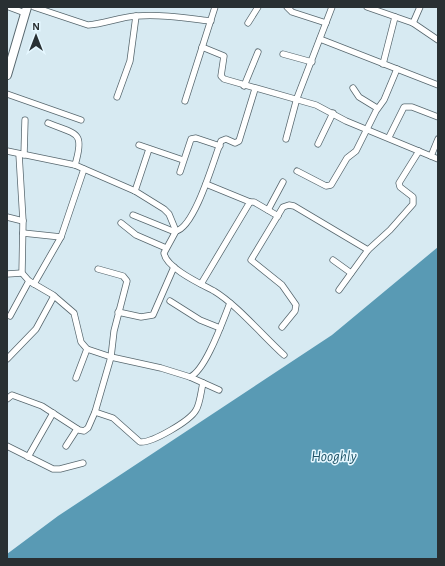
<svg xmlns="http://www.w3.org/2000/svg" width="445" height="566" font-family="'Alegreya Sans',sans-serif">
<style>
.water{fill:#599ab4}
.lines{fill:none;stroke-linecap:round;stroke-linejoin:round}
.street-casing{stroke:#58686f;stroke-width:7}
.secondary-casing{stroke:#58686f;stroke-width:10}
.street{stroke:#fff;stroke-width:5.5}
.secondary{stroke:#fff;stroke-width:8}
.labels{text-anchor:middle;stroke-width:3;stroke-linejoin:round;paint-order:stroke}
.water-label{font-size:15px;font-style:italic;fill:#205569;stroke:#e5f7ff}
</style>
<rect width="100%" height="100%" fill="#d7eaf2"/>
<!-- water -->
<polygon class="water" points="438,247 438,559 7,559 7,554 58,516 332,335"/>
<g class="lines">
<defs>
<g id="street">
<polyline points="9,7 25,13"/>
<path d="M34,7L88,25C104,24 120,17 136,16C161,14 186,18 211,21"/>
<polyline points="287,7 292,12 326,23"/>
<polyline points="367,7 413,23 438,40"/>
<polyline points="248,23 258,7"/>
<polyline points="413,23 420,7"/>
<polyline points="320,39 438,85"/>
<polyline points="202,47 224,56 221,76 224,79 316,105 346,121 438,159"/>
<polyline points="283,54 312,62"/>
<polyline points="383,64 395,17"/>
<polyline points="244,86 258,52"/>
<polyline points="353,88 359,97 377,108"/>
<path d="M255,89L239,141L235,143L226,139L221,141C214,159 195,227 176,231L164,253C166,268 201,284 214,291C236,304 264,337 284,355"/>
<polyline points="7,94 81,120"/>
<polyline points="117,97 130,61 136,16"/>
<polyline points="185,101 215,7"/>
<path d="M48,123C77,135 85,131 75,165"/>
<polyline points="389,137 404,107 412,107 438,117"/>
<polyline points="286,139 297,98 332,7"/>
<polyline points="318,144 333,113"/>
<polyline points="139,145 183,160"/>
<polyline points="7,151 75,165 135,191 164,209 169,214 176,231"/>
<path d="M19,154L23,221L22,273L29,281L53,295L74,313L81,342L87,349L111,357L161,368L190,377C206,370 223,320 230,303"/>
<polyline points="24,155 25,120"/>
<polyline points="431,156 438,139"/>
<polyline points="297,171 326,186 331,185 347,158 356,151 376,111 384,100 397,69"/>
<polyline points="180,172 191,139 196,138 220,146"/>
<polyline points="135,191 149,149"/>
<polyline points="250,202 254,202 278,216"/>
<polyline points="268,210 283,182"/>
<polyline points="133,215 175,232"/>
<polyline points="7,217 23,221"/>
<polyline points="121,223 136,235 166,248"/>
<polyline points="23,233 61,237"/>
<polyline points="333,260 351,273"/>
<polyline points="7,274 22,273"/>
<polyline points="34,284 61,237 84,169"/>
<polyline points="201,284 250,202 206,184"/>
<polyline points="339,290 368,250 390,230 413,204 413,197 400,187 399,183 419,151"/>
<polyline points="170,301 200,320 220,328"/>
<polyline points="118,312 141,317 153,315 174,267"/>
<polyline points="10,316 29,281"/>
<polyline points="282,327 295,311 296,305 282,285 251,260 283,207 289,205 294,206 368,250"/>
<polyline points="7,359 36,329 54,296"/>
<polyline points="190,377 219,390"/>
<polyline points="76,378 87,349"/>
<polyline points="7,399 12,395 42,406 79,430 84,431 88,428 95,412 111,357 114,331 127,281 123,276 98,269"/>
<path d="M95,412L113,418L140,442C152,443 190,421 196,410C200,404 201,391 203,383"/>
<polyline points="7,446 53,469 60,469 83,463"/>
<polyline points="66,446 77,429"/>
<polyline points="28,457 53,413"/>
</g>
<polyline id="secondary" points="7,75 27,7"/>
</defs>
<!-- street casing -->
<use href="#street" class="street-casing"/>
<!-- secondary casing -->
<use href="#secondary" class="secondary-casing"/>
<!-- street -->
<use href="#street" class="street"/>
<!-- secondary -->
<use href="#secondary" class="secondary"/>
</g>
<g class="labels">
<!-- water labels -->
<g class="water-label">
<text x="334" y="461">Hooghly</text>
</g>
</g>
<!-- border -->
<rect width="445" height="566" fill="none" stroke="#293033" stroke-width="16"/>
<!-- north arrow -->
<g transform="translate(36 36)" stroke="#e5f7ff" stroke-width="3" paint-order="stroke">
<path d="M0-3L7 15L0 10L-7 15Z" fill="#293033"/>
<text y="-6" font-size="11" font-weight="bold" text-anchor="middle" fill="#293033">N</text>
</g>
</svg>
